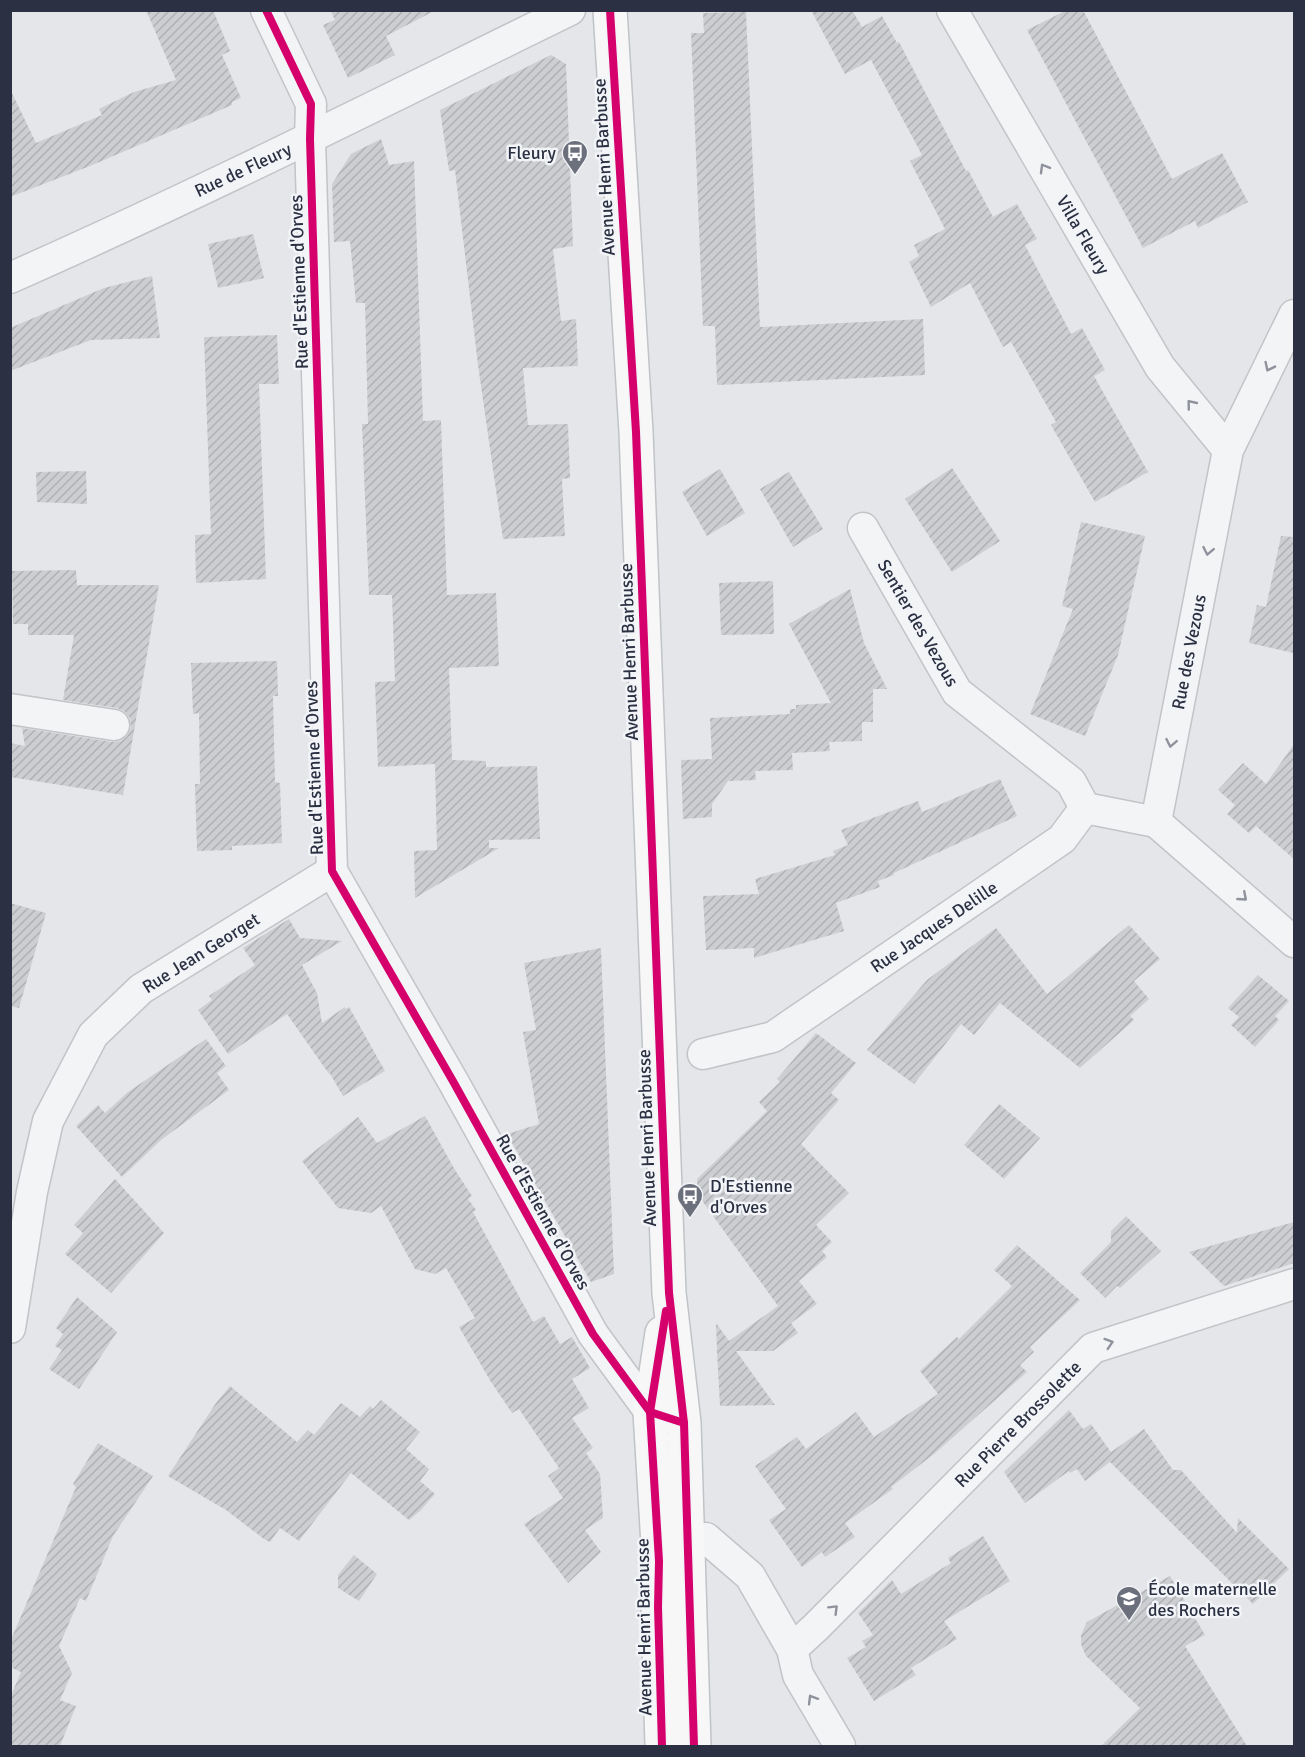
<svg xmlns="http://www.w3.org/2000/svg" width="1305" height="1757" font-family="Signika,sans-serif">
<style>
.building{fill:url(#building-hatch)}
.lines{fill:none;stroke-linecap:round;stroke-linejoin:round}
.minor-casing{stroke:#c2c4c7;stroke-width:33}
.primary-casing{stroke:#c0c3c7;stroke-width:36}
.minor{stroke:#f3f4f6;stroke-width:30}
.primary{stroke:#f7f7f7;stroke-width:33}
.cycleway-casing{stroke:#f2f4f8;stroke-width:11}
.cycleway{stroke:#d6006c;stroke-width:8}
.oneway{stroke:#8f929c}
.labels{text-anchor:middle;stroke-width:5;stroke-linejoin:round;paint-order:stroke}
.poi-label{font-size:18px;fill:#2b3142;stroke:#f2f4f8;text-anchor:start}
.street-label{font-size:18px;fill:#2b3142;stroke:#f2f4f8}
</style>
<defs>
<pattern id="building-hatch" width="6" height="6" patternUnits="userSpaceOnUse" patternTransform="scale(1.5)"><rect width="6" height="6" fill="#ccced1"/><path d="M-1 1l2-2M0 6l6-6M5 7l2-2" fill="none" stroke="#afb1b5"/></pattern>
</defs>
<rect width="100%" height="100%" fill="#e4e6e9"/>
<!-- building -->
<g class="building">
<polygon points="146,10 213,10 230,51 222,55 241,98 232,102 232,105 90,166 10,197 10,89 36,143 102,115 99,109 134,92 176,80"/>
<polygon points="330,10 436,10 386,36 395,55 348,78 323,25 335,20"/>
<polygon points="811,10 852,10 862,27 882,16 897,43 899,42 966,171 968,170 993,217 1017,204 1037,239 1025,245 1071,334 1082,328 1105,370 1094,376 1148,472 1095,502 1051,425 1056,422 1011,342 1003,347 970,283 931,307 909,262 919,256 914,245 945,229 910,161 922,155 871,60 845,74"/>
<polygon points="1067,10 1083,10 1172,179 1222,153 1248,202 1198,228 1195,221 1143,248 1027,30"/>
<polygon points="746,12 760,327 923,319 925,375 717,385 715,326 703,326 691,33 704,33 703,13"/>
<polygon points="551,55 566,64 573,246 553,249 561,321 576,319 578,366 523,368 528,425 568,424 570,478 562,479 565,536 503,539 478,365 455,170 449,171 440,110"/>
<polygon points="381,139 389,165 414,161 423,421 441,420 447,595 496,593 499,666 449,668 452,760 486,761 486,767 537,766 540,839 489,840 489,848 499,848 415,898 414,851 437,850 435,764 378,767 375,682 395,681 392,595 369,595 362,424 368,424 365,303 356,303 350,241 334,242 332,184 351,154"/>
<polygon points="253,234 264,278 218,288 208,244"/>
<polygon points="152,276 160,338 91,340 10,371 10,328 104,288"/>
<polygon points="277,335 279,384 259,384 266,579 196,583 195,535 211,534 204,337"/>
<polygon points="952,468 1000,541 952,572 905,499"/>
<polygon points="720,469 745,513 707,536 682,492"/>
<polygon points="86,471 87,504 37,502 36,472"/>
<polygon points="789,472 823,529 793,547 760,489"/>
<polygon points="1081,522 1145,536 1118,655 1085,736 1030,714 1073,609 1062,606"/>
<polygon points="1281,536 1294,537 1294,653 1249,643 1257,605 1266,607"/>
<polygon points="76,570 77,585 159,585 123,795 10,777 10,743 25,746 22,728 112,742 121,741 127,736 131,728 130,718 124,711 117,708 63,700 74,635 28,635 28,624 13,624 12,571"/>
<polygon points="773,581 774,634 721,635 719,583"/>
<polygon points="850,589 864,643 887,689 873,689 873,722 862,722 862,741 829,742 830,751 792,753 793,770 755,771 756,780 728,781 712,804 712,817 683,819 681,760 712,759 710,718 790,714 790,709 796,709 796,705 831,703 789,624"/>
<polygon points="277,661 278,696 273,696 275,782 280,783 282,843 232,846 232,850 197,851 195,784 200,784 199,713 193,714 191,663"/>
<polygon points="1294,744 1294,859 1256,826 1249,833 1227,814 1235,805 1218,790 1243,763 1266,784"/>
<polygon points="1000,779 1017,816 894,873 894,875 878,881 880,887 836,903 844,931 754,958 754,948 706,950 703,896 759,894 755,879 835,855 833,851 848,845 841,830 918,801 922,812"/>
<polygon points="10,903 46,913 19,1008 10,1006"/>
<polygon points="289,919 300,938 342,941 302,965 317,993 322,1023 345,1007 345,1009 349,1007 385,1071 343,1096 329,1072 329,1074 287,1014 228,1054 198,1010 212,1000 209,996 255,965 243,948"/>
<polygon points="1129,925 1160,959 1134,981 1149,999 1130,1016 1134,1020 1080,1068 1000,1003 974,1035 961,1024 914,1084 867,1050 927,980 996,928 1047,994"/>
<polygon points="601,948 614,1274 591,1282 507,1134 539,1124 523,1032 536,1030 524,963"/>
<polygon points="1258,975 1289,1001 1275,1016 1279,1020 1255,1047 1231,1025 1239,1017 1228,1008"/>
<polygon points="816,1033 856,1063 831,1093 839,1100 801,1144 849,1193 816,1225 832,1242 822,1251 827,1257 799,1281 817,1304 791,1323 798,1333 773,1351 736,1351 775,1405 720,1406 717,1351 715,1351 717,1350 716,1323 729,1341 778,1306 698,1195 697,1179 767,1111 759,1102 780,1082 777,1079"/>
<polygon points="206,1039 226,1066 217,1073 229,1090 161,1140 122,1177 76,1126 98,1105 105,1113 128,1092"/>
<polygon points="999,1104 1040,1138 1004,1179 964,1145"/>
<polygon points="425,1116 455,1170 472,1196 468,1199 476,1210 473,1212 533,1322 544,1316 560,1344 572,1337 590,1368 572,1379 589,1408 572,1418 593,1448 586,1453 600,1474 603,1518 585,1530 601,1552 568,1583 524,1524 563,1498 548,1476 559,1468 519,1409 512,1413 491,1382 459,1327 475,1318 446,1268 435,1274 415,1269 381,1206 371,1213 338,1208 302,1161 358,1117 377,1143"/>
<polygon points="115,1179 164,1233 111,1293 65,1254 83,1233 74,1225"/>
<polygon points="1126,1216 1161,1251 1120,1288 1117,1286 1105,1298 1080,1273 1111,1242 1111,1231"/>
<polygon points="1294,1222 1294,1263 1224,1286 1189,1252"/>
<polygon points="1017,1245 1080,1300 1030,1347 1034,1352 1020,1365 1027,1372 934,1454 891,1487 893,1489 845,1523 855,1537 825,1557 822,1552 802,1567 769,1520 786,1509 755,1466 797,1437 806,1449 856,1412 874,1437 938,1394 920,1371 957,1337 959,1339 1012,1286 994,1270"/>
<polygon points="77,1297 117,1332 79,1389 49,1369 62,1350 55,1346 63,1334 56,1328"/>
<polygon points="230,1386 297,1442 308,1430 314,1435 341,1403 360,1417 370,1406 373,1409 381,1400 420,1432 406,1449 429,1469 420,1481 435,1494 420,1511 409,1520 351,1473 299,1541 280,1528 270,1542 264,1539 226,1510 168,1476 216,1403"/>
<polygon points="1069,1410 1083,1429 1091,1424 1111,1452 1144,1429 1173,1470 1181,1470 1237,1533 1238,1518 1289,1569 1253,1604 1110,1462 1085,1481 1077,1469 1070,1473 1069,1471 1025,1503 1004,1472"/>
<polygon points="98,1443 153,1476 113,1536 86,1601 80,1598 59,1646 72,1673 60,1700 76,1706 60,1746 10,1746 10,1698 21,1672 10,1667 10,1642 76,1487 73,1484"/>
<polygon points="983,1536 1010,1581 944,1621 957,1639 911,1668 916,1675 874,1701 847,1658 866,1647 862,1641 873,1635 858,1613 892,1580 901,1594 951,1563 948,1558"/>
<polygon points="354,1555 377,1574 359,1601 338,1588 338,1575"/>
<polygon points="1170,1576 1205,1635 1185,1646 1247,1746 1101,1746 1140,1708 1086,1656 1081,1644 1081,1635 1087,1622"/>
</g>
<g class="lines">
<defs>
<g id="minor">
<polyline points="266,10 311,104 310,139 332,871 454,1083 593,1334 650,1412 665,1417"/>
<polyline points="952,10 1160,367 1228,450"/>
<path d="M10,278C200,194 384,101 570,10"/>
<polyline points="1294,315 1228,450 1156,822 1294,942"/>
<polyline points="863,528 957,692 1071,782 1085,808"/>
<polyline points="10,709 114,725"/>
<polyline points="703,1054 773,1037 1062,839 1085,808 1156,822"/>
<polyline points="10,1328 32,1192 48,1121 93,1035 141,989 332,871"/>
<polyline points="668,1557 706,1538 750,1576 792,1649 798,1675 840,1746"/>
<polyline points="792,1649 816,1627 1093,1348 1294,1284"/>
</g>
<g id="primary">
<polyline points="610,10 636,432 669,1293 684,1423 694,1746"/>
<polyline points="662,1746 658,1607 659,1561 650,1412 662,1333"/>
</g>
</defs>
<!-- minor casing -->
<use href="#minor" class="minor-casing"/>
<!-- primary casing -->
<use href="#primary" class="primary-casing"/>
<!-- minor -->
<use href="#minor" class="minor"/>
<!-- primary -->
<use href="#primary" class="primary"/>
<defs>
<g id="cycleway">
<polyline points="266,10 311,104 310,139 332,871 454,1083 593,1334 650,1412 684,1423"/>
<polyline points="610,10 636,432 669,1293 684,1423 694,1746"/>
<polyline points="662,1746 658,1607 659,1561 650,1412 666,1311"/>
</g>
</defs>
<!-- cycleway casing -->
<use href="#cycleway" class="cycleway-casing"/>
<!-- cycleway -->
<use href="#cycleway" class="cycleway"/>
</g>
<!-- one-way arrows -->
<defs><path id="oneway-chevron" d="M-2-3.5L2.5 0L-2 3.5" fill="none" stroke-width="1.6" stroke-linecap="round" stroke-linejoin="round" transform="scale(1.5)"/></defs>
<g class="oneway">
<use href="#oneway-chevron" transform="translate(1044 168) rotate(-120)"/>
<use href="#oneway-chevron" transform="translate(1269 367) rotate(116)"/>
<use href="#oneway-chevron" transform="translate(1191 404) rotate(-129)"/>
<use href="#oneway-chevron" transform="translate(1208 551) rotate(101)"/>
<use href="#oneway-chevron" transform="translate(1171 743) rotate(101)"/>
<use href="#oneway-chevron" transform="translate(1243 897) rotate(41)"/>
<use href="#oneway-chevron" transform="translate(1109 1343) rotate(-18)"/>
<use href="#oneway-chevron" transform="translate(834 1609) rotate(-45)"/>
<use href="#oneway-chevron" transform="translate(812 1699) rotate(-121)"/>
</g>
<!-- icons -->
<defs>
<symbol id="bus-pin" viewBox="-11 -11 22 30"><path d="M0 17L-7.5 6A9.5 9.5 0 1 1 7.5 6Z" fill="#6c707c" stroke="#f2f4f8"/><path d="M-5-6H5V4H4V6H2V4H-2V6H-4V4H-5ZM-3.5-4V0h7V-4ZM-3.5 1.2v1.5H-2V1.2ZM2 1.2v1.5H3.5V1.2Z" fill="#fff"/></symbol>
<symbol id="school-pin" viewBox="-11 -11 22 30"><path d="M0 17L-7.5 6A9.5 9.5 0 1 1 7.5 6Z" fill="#6c707c" stroke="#f2f4f8"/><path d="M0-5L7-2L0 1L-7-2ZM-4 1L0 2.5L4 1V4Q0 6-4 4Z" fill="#fff"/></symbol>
</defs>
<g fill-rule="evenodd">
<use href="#bus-pin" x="560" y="138" width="30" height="40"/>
<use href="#bus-pin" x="675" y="1181" width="30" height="40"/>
<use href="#school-pin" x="1114" y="1584" width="30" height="40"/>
</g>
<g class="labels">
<!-- poi labels -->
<g class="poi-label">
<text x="556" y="159" text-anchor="end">Fleury</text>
<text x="710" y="1192">D'Estienne<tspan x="710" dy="21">d'Orves</tspan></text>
<text x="1148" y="1595">École maternelle<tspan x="1148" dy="21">des Rochers</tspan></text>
</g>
<!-- street labels -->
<g class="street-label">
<text transform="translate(604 167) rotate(-93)" y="6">Avenue Henri Barbusse</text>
<text transform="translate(243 170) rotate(-25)" y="6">Rue de Fleury</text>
<text transform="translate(1083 235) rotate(60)" y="6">Villa Fleury</text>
<text transform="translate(299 282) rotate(-92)" y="6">Rue d'Estienne d'Orves</text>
<text transform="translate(918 623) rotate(60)" y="6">Sentier des Vezous</text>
<text transform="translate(629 652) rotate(-92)" y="6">Avenue Henri Barbusse</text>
<text transform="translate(1189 652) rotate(-79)" y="6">Rue des Vezous</text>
<text transform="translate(314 768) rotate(-92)" y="6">Rue d'Estienne d'Orves</text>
<text transform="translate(934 927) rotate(-34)" y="6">Rue Jacques Delille</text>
<text transform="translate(201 953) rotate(-32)" y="6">Rue Jean Georget</text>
<text transform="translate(647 1138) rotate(-92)" y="6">Avenue Henri Barbusse</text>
<text transform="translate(543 1212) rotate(61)" y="6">Rue d'Estienne d'Orves</text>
<text transform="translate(1018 1424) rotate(-45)" y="6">Rue Pierre Brossolette</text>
<text transform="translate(644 1627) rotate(-91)" y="6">Avenue Henri Barbusse</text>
</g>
</g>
<!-- border -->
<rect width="1305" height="1757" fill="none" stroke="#2b3142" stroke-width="24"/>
</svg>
